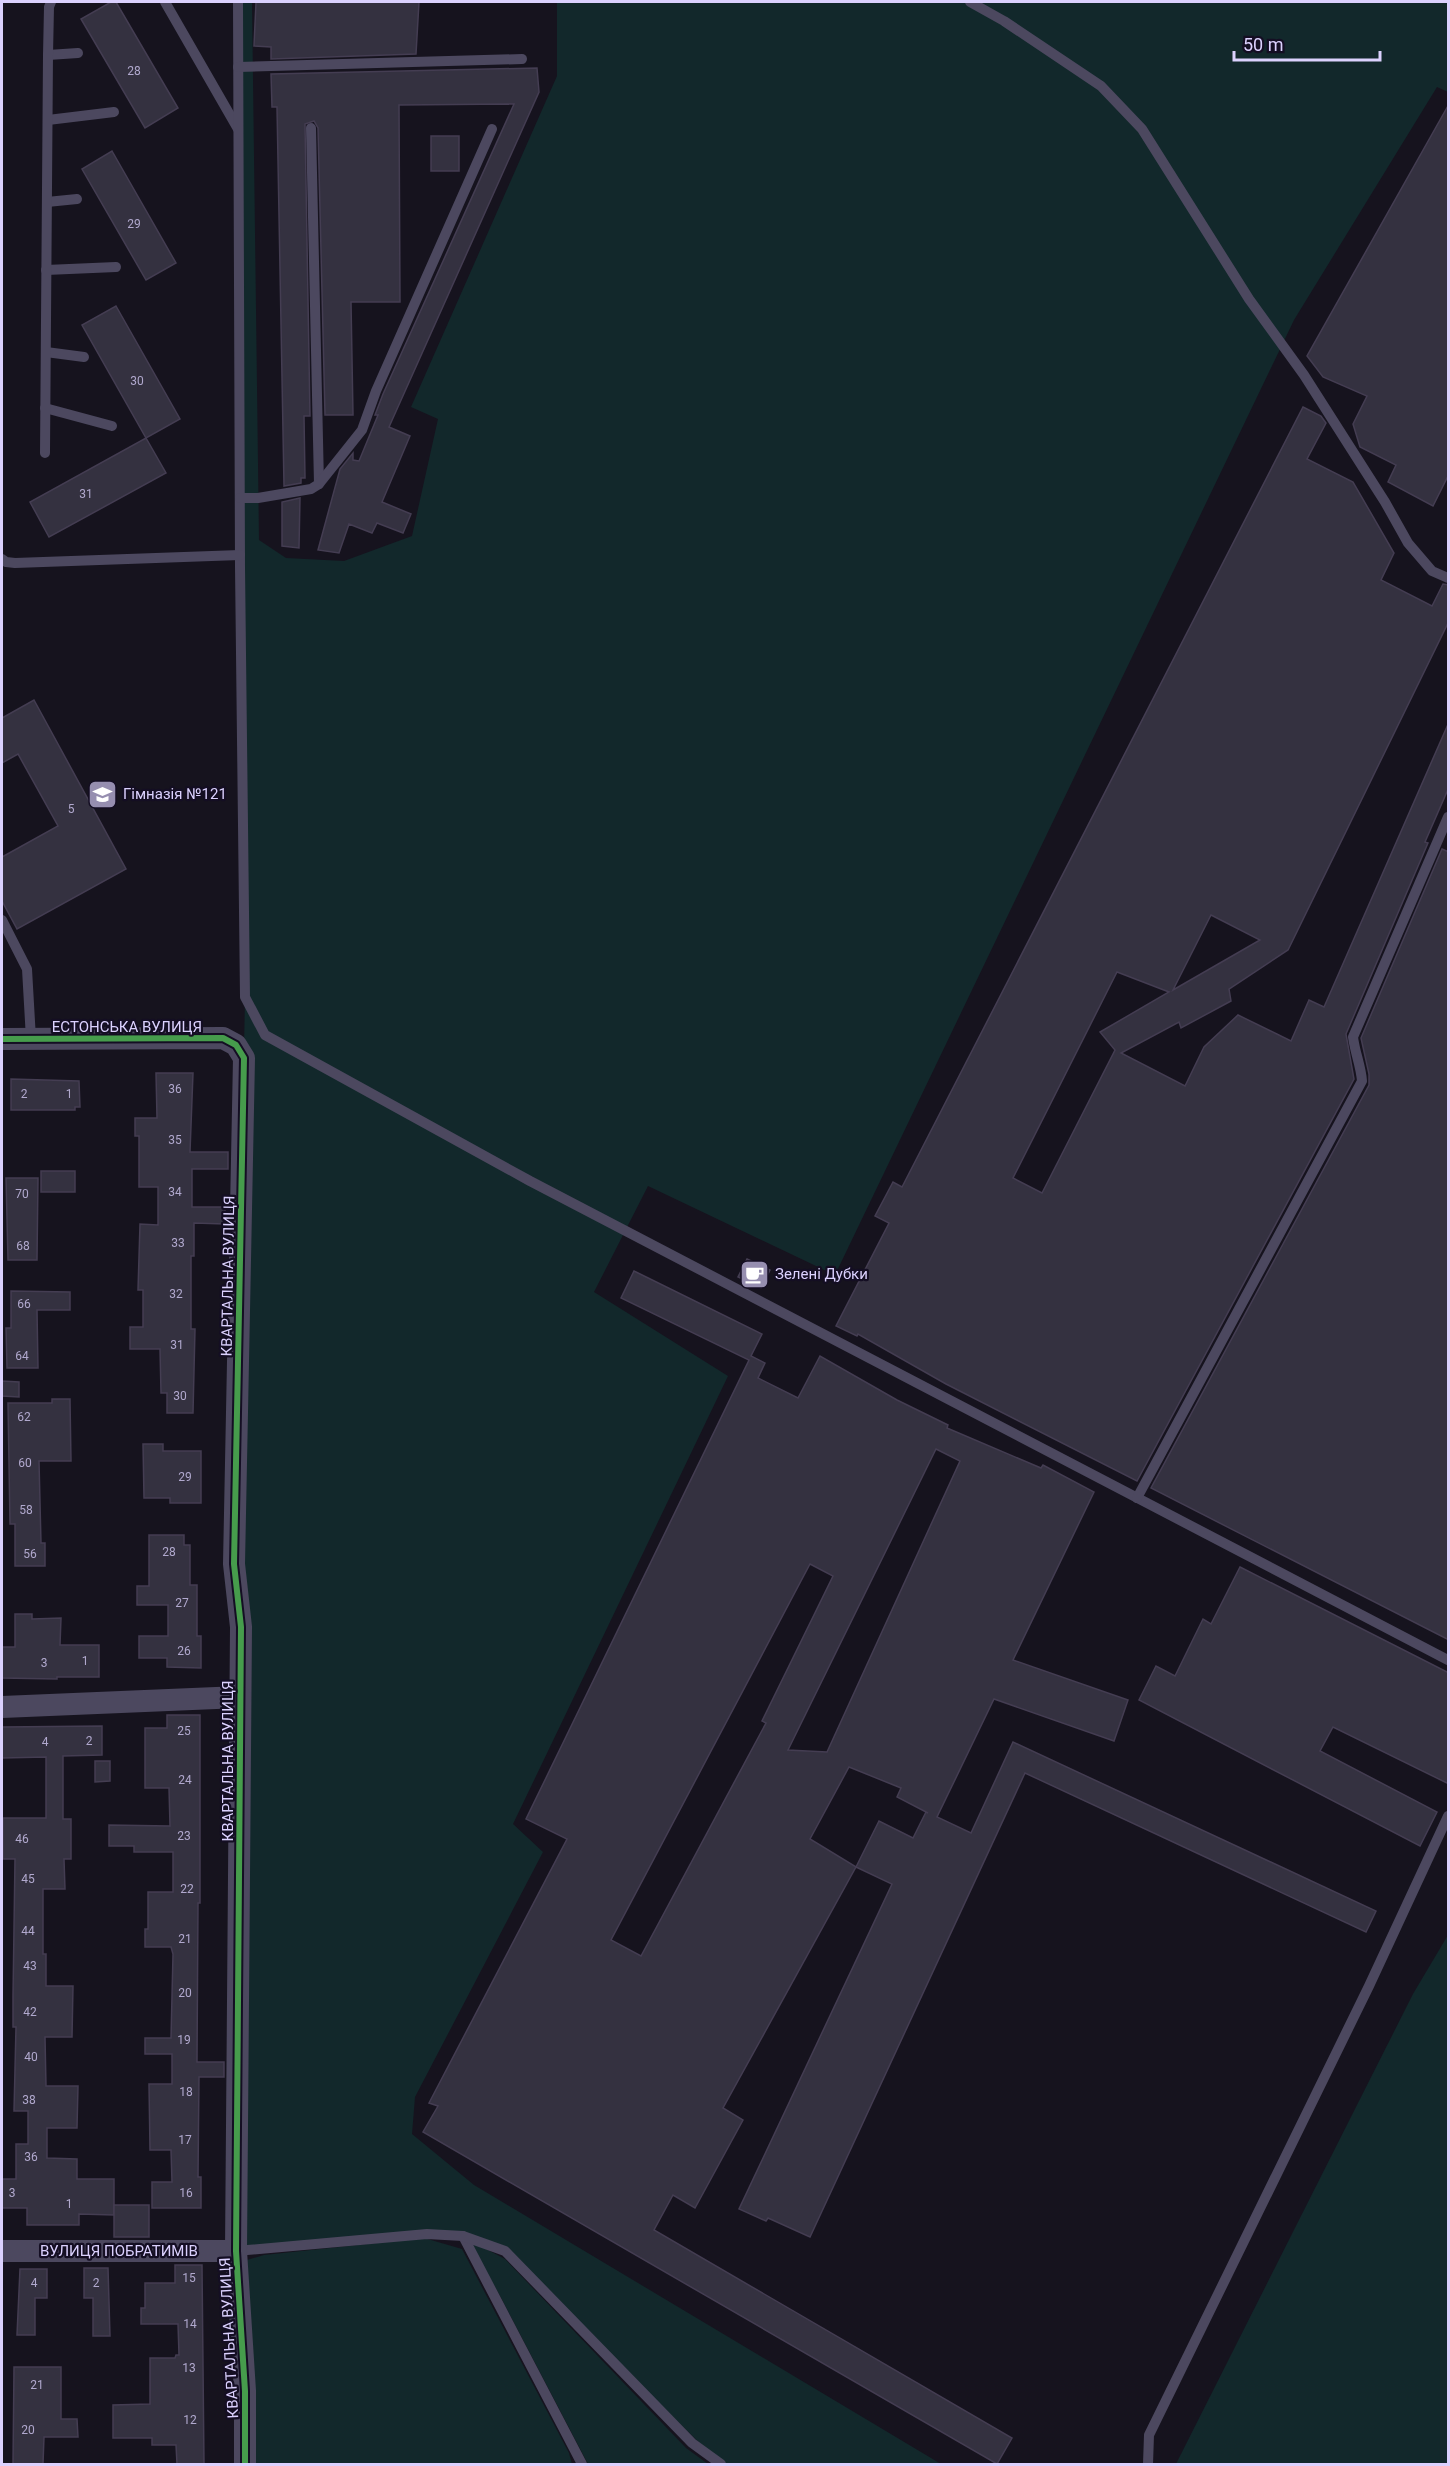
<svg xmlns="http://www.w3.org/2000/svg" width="1450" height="2466" font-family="Roboto,sans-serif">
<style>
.green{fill:#12282b}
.building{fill:#343140;stroke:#443d52;stroke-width:1.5;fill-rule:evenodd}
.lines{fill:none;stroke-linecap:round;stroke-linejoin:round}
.lane{stroke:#4c485f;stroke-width:10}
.street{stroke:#4c485f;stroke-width:22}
.cycleway-casing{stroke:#140e23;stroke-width:10}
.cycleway{stroke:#469c4c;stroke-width:6}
.labels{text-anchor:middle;stroke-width:4.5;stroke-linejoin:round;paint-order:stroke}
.number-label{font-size:12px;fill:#b1a9ce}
.poi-label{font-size:15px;fill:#dbd1fe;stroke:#140e23;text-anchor:start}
.street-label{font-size:15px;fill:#dbd1fe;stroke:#140e23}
</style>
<rect width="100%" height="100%" fill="#16131e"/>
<!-- green -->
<g class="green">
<polygon points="238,2 252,2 259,540 286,558 344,561 412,536 438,419 411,407 557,76 557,2 1448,2 1448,92 1437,87 1294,320 835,1275 648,1186 594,1292 728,1376 513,1824 543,1852 415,2097 412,2134 474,2185 941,2464 721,2464 505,2252 463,2236 236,2251 234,1564 245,997"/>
<polygon points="1448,1935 1448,2464 1176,2464 1413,1994"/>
<polygon points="424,2238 462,2249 569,2453 572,2464 255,2464 247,2260 264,2255"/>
<polygon points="467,2239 505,2259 686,2448 708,2464 588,2464 499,2294"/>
</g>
<!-- building -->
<g class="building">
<polygon points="111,2 116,2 178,108 145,128 81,19"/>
<polygon points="256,2 419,2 416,54 271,59 271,47 254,46"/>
<polygon points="537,68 539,92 389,427 410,436 382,502 411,514 403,533 377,523 372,533 349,524 339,553 318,550 340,469 353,453 353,460 359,461 378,415 375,415 383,394 514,104 399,105 400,302 351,302 353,415 325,415 318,128 314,121 305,124 310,416 304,416 305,478 301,478 301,483 284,486 277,107 272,107 271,74"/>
<polygon points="1449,104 1449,474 1433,506 1388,482 1396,465 1360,447 1353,424 1367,396 1323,377 1307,356"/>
<rect x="431" y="136" width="28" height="35"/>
<polygon points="112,151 176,263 146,280 82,169"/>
<polygon points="116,306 180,419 146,438 82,325"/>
<path d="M1303,407L1321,416L1326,423L1307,459L1353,482L1394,553L1381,580L1432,606L1443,584L1449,585V621L1288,950L1229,989L1231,1001L1181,1028L1179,1022L1121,1053L1185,1086L1204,1047L1238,1015L1291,1041L1309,1000L1324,1007L1449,722V787L1425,842L1428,843L1346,1034L1354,1079L1137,1481L946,1384L858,1334L857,1336L836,1326L889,1223L875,1216L893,1182L902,1187ZM1211,915L1260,940L1173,990ZM1117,972L1169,992L1100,1032L1115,1050L1042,1193L1013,1178Z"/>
<polygon points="146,438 166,473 49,537 30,502"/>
<polygon points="300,498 299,548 282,546 282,502"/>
<polygon points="34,700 126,869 17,929 2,901 2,857 58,826 18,754 2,763 2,718"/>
<polygon points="1442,849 1449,852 1449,1640 1151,1488 1369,1085 1369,1074 1361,1038"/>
<polygon points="156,1073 193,1073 190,1152 228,1152 228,1169 192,1169 192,1207 225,1207 225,1224 194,1223 194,1256 191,1256 191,1329 195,1329 193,1413 167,1413 167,1393 161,1393 160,1349 130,1349 130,1327 143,1327 143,1290 138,1290 140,1224 158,1225 158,1187 139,1187 139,1136 135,1136 135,1118 157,1118"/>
<polygon points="11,1079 79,1081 80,1107 75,1107 75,1110 11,1110"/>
<rect x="41" y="1171" width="34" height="21"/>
<polygon points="6,1178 38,1178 37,1260 8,1260"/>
<polygon points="747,1259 770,1270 761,1288 738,1277"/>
<path d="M634,1271L762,1334L751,1356L765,1363L758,1378L798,1398L820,1356L897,1400L948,1425L947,1428L1041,1468L1043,1465L1094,1492L1013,1660L1128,1700L1114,1741L994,1699L937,1817L971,1833L1013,1742L1376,1911L1366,1932L1025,1773L810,2237L768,2218L766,2221L739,2209L892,1884L856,1867L723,2108L743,2120L695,2208L673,2195L654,2230L1012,2438L997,2464L423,2132L438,2106L429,2103L567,1839L526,1819L749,1360L621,1298ZM936,1449L960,1461L827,1752L788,1750ZM810,1564L833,1576L762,1721L766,1723L641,1956L611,1940ZM849,1767L901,1788L897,1797L928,1813L926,1812L913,1838L879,1821L856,1867L810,1839Z"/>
<polygon points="11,1291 70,1292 70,1310 37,1310 38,1368 7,1368 6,1328 11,1328"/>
<polygon points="2,1381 19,1382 19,1397 2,1396"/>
<polygon points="52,1399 70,1399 71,1461 39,1461 41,1543 45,1543 45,1566 15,1566 15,1524 10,1524 8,1403 52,1403"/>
<polygon points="143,1444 163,1444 163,1451 201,1451 201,1503 170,1503 170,1498 144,1498"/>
<polygon points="149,1535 184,1535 184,1545 190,1545 190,1585 197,1585 197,1636 201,1636 201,1668 167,1667 167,1658 139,1658 139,1636 168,1636 168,1605 137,1605 137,1586 149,1586"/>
<polygon points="1240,1567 1449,1673 1449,1784 1333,1727 1320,1751 1437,1812 1420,1846 1139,1700 1156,1666 1175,1676 1203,1619 1211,1624"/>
<polygon points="15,1614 32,1614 32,1619 61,1618 60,1645 99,1645 99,1677 57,1677 57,1679 2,1678 2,1647 15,1647"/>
<polygon points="167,1715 200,1715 200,1903 198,1903 197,2062 224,2062 224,2077 199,2077 198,2177 201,2177 201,2208 152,2208 152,2182 172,2182 171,2150 150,2150 149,2084 172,2084 172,2054 145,2054 145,2038 171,2038 173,1954 171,1947 145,1947 145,1929 148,1929 148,1892 173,1892 173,1852 134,1852 134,1846 109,1846 109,1825 170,1826 169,1788 145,1788 145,1728 167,1728"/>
<polygon points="102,1726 102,1755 63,1756 63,1819 71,1819 71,1859 64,1859 65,1889 43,1889 43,1954 46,1954 46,1986 73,1986 72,2037 45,2037 46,2086 78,2086 77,2128 47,2128 47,2158 77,2159 77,2179 114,2179 114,2215 79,2214 79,2225 27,2225 27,2208 2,2208 2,2179 16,2179 16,2144 28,2144 28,2111 14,2111 16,2027 13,2027 13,1996 15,1859 3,1859 3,1818 46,1818 46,1757 2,1758 2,1727"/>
<polygon points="95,1761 110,1761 110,1781 95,1782"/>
<rect x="114" y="2205" width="35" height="32"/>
<polygon points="175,2265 202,2265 204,2464 177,2464 176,2445 152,2445 152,2438 113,2438 113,2405 150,2404 150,2358 175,2358 176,2355 179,2355 178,2324 141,2324 141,2308 145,2308 145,2283 175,2283"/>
<polygon points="84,2268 108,2268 110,2336 93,2336 93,2298 84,2298"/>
<polygon points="20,2269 47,2269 47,2298 35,2298 35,2335 17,2335"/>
<polygon points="14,2367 61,2367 61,2419 77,2419 78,2437 44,2437 43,2464 13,2464"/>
</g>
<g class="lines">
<!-- lane -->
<g class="lane">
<polyline points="165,2 238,129"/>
<polyline points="238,2 240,567 245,997 265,1035 530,1181 1448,1660"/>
<polyline points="970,2 1004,21 1101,86 1142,129 1249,299 1304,375 1385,502 1408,543 1432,571 1448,578"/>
<polyline points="48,55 78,53"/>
<polyline points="238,67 522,59"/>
<polyline points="48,120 114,112"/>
<polyline points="311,128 319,484"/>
<polyline points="47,202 77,199"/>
<polyline points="46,270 116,267"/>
<polyline points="46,352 84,357"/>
<polyline points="45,408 112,426"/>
<polyline points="45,453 48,55 49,7 51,2"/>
<polyline points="240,498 258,498 311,489 319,484 362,430 376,391 492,129"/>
<polyline points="2,559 6,562 15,563 240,555"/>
<polyline points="2,920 27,969 31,1039"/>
<path d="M1137,1498L1362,1081C1361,1066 1355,1053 1353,1037L1448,817"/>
<polyline points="463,2236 582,2464"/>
<polyline points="236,2251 427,2234 463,2236 505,2251 692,2443 721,2464"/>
<polyline points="1148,2464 1149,2435 1369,1986 1448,1816"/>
</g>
<!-- street -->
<g class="street">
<polyline points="2,1039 223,1038 236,1045 244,1058 234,1564 241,1627 236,2251 245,2391 245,2464"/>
<polyline points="2,1707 240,1697"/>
<polyline points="2,2251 236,2251"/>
</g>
<defs>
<polyline id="cycleway" points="2,1039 223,1038 236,1045 244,1058 234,1564 241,1627 236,2251 245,2391 245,2464"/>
</defs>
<!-- cycleway casing -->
<use href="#cycleway" class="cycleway-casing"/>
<!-- cycleway -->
<use href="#cycleway" class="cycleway"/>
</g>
<!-- icons -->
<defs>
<symbol id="school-square" viewBox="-11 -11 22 22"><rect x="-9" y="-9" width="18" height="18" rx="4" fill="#968eb0" stroke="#140e23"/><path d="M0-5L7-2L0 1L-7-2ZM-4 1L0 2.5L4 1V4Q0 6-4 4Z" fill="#fff"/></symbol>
<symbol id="cafe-square" viewBox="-11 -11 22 22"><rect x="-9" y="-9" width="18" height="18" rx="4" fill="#968eb0" stroke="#140e23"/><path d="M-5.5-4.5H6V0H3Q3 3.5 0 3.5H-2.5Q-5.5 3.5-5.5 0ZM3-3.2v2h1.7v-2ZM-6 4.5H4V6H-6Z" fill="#fff"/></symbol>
</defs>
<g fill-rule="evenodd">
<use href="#school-square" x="86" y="778" width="33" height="33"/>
<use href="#cafe-square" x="738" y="1258" width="33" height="33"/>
</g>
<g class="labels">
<!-- number labels -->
<g class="number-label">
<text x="134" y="75">28</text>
<text x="134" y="228">29</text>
<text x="137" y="385">30</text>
<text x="86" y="498">31</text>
<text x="71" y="813">5</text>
<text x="175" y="1093">36</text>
<text x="24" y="1098">2</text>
<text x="69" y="1098">1</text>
<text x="175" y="1144">35</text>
<text x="175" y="1196">34</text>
<text x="22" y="1198">70</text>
<text x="178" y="1247">33</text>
<text x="23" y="1250">68</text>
<text x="176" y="1298">32</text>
<text x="24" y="1308">66</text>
<text x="177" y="1349">31</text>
<text x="22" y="1360">64</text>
<text x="180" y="1400">30</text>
<text x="24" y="1421">62</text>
<text x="25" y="1467">60</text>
<text x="185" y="1481">29</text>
<text x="26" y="1514">58</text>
<text x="169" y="1556">28</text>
<text x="30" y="1558">56</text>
<text x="182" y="1607">27</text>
<text x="184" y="1655">26</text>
<text x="85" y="1665">1</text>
<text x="44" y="1667">3</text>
<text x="184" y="1735">25</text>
<text x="89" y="1745">2</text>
<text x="45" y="1746">4</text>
<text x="185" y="1784">24</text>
<text x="184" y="1840">23</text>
<text x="22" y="1843">46</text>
<text x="28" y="1883">45</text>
<text x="187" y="1893">22</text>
<text x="28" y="1935">44</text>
<text x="185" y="1943">21</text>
<text x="30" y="1970">43</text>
<text x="185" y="1997">20</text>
<text x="30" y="2016">42</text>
<text x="184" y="2044">19</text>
<text x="31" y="2061">40</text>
<text x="186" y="2096">18</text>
<text x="29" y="2104">38</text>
<text x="185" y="2144">17</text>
<text x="31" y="2161">36</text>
<text x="12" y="2197">3</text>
<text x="186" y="2197">16</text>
<text x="69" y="2208">1</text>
<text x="189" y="2282">15</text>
<text x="34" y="2287">4</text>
<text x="96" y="2287">2</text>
<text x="190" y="2328">14</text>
<text x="189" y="2372">13</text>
<text x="37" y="2389">21</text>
<text x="190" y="2424">12</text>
<text x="28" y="2434">20</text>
</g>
<!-- poi labels -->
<g class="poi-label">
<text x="123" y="799">Гімназія №121</text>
<text x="775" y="1279">Зелені Дубки</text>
</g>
<!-- street labels -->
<g class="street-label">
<text x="127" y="1032">ЕСТОНСЬКА ВУЛИЦЯ</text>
<text transform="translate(228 1276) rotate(-89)" y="5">КВАРТАЛЬНА ВУЛИЦЯ</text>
<text transform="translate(228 1761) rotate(-90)" y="5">КВАРТАЛЬНА ВУЛИЦЯ</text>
<text x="119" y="2256">ВУЛИЦЯ ПОБРАТИМІВ</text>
<text transform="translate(229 2338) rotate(-93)" y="5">КВАРТАЛЬНА ВУЛИЦЯ</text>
</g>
</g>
<!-- border -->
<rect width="1450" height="2466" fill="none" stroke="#dbd1fe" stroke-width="6"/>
<!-- scale -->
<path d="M1234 51v9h146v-9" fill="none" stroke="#dbd1fe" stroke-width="3"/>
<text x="1243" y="51" font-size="18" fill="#dbd1fe" stroke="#140e23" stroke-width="4.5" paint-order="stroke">50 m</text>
</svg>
